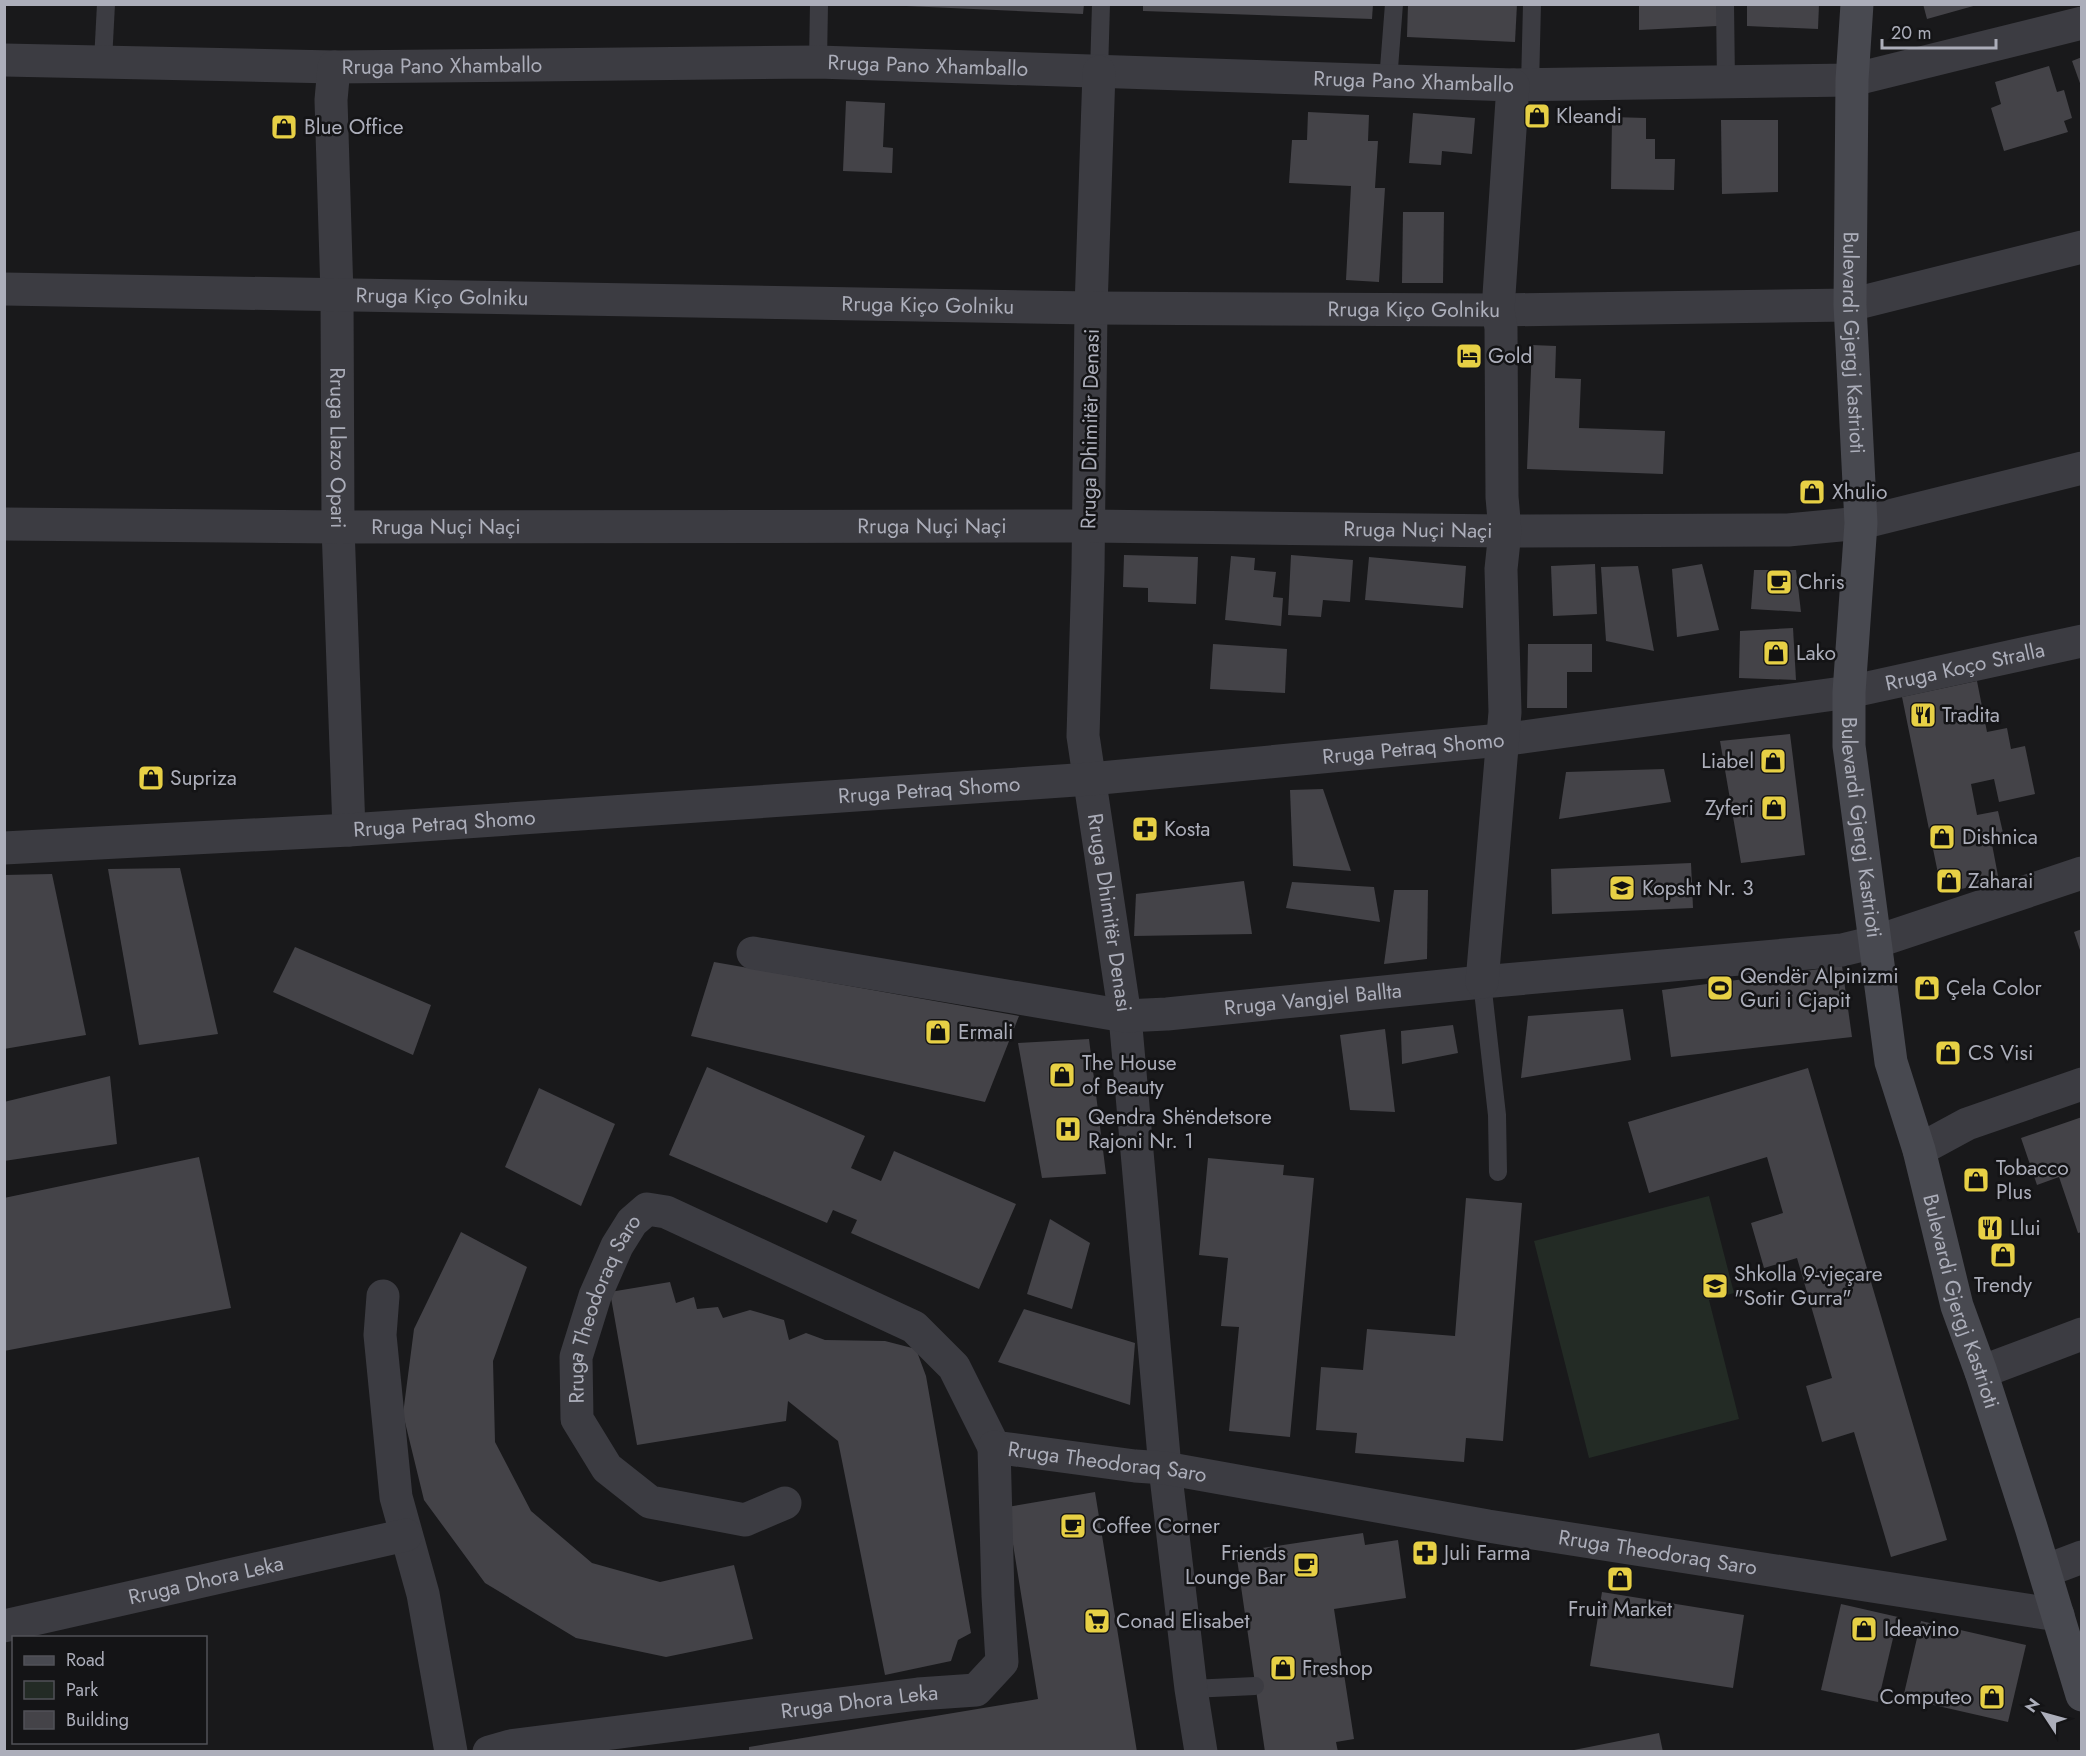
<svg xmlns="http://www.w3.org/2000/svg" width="2086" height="1756" font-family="Jost,sans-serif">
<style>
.green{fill:#232b25}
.building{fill:#444348}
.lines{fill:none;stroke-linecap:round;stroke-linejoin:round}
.lane{stroke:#3c3c42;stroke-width:18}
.street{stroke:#3c3c42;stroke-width:33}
.secondary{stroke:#484950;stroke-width:33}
.labels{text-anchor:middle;stroke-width:5;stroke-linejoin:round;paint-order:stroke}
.street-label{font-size:21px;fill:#acaeba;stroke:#141416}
.poi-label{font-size:21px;fill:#acaeba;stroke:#141416;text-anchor:start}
</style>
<rect width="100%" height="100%" fill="#19191b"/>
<!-- green -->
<polygon class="green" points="1709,1196 1734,1293 1709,1300 1739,1419 1589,1458 1534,1241"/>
<!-- building -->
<g class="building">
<polygon points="906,4 1084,4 1083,14 906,6"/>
<polygon points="1143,4 1373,4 1372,19 1143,11"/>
<polygon points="1408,4 1517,4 1515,42 1407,37"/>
<polygon points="1639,4 1717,4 1717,26 1639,30"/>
<polygon points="1747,4 1819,4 1818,29 1747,26"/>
<polygon points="1923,4 1977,4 1977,5 1927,19"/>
<polygon points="2082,57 2082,86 2081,86 2072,61"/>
<polygon points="2049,66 2057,92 2064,90 2072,118 2064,121 2068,132 2004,151 1991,108 2001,104 1995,82"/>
<polygon points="846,101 885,103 883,147 893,148 892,173 843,171"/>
<polygon points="1308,112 1369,115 1368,141 1378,141 1375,188 1385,188 1379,282 1346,280 1351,186 1289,183 1292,140 1307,140"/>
<polygon points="1413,113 1475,118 1472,154 1442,151 1441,165 1409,163"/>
<polygon points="1612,117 1646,118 1646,139 1655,139 1655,159 1675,159 1674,190 1611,189"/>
<polygon points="1721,120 1778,120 1778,192 1722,194"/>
<polygon points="1403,212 1444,212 1443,283 1402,283"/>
<polygon points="1532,345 1556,346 1555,378 1581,379 1579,428 1665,431 1663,474 1527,469"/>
<polygon points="1124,555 1198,557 1196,604 1148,602 1148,588 1123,587"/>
<polygon points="1291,555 1353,560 1350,602 1323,600 1321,617 1288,615"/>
<polygon points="1231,556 1255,558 1254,570 1276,572 1273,597 1283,598 1281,626 1225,620"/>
<polygon points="1369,557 1466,566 1463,608 1365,600"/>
<polygon points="1595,564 1597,614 1553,616 1551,566"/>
<polygon points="1702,564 1719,630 1677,637 1672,569"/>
<polygon points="1638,566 1654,651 1606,641 1601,567"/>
<polygon points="1754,570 1796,570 1801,612 1751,609"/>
<polygon points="1793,628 1796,680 1739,678 1740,631"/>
<polygon points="1213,644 1287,649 1285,693 1210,689"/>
<polygon points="1528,644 1592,644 1592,672 1567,672 1567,708 1527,708"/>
<polygon points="1977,681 1987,732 2007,728 2011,749 2025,746 2035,794 1999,802 1994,779 1971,784 1977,815 1998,811 2004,837 1991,839 1999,881 1942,893 1902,697"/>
<polygon points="1790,734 1805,855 1741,863 1720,741"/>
<polygon points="1664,769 1671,802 1559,819 1566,772"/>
<polygon points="1323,789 1351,871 1293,866 1290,790"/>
<polygon points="1691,863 1693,908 1552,914 1551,869"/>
<polygon points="180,868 218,1034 139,1045 108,869"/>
<polygon points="52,874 86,1035 4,1049 4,875"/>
<polygon points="1244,881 1252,934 1134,936 1136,894"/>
<polygon points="1292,882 1374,887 1380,922 1286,908"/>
<polygon points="1394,890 1428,890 1427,959 1384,964"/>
<polygon points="2082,929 2082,953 2081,953 2074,932"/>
<polygon points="295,947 431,1005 413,1055 273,992"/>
<polygon points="714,962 1019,1016 985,1102 691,1036"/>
<polygon points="1842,966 1852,1037 1671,1057 1662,990"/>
<polygon points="1623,1009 1631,1060 1521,1078 1528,1016"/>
<polygon points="1453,1025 1458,1053 1402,1064 1401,1031"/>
<polygon points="1385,1029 1395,1112 1350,1110 1340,1035"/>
<polygon points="1089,1039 1106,1174 1042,1178 1018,1043"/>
<polygon points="707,1067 865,1136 851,1168 881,1181 894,1151 1016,1204 979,1289 851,1233 857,1220 833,1210 827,1223 669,1155"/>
<polygon points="1808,1068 1947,1540 1891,1557 1854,1432 1822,1442 1806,1386 1832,1378 1797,1258 1764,1268 1751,1223 1783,1213 1767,1157 1649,1193 1628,1122"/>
<polygon points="110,1076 117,1144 4,1161 4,1102"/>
<polygon points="539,1088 615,1124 581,1206 505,1167"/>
<polygon points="2082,1117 2082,1232 2078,1233 2059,1177 2037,1185 2021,1138"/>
<polygon points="199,1157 231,1308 4,1351 4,1198"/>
<polygon points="1208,1158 1284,1165 1283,1175 1314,1178 1290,1437 1229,1431 1239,1327 1221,1326 1228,1258 1199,1255"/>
<polygon points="1466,1198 1522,1203 1503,1441 1466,1438 1464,1462 1355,1453 1357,1433 1316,1430 1321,1367 1363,1370 1367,1329 1455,1336"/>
<polygon points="1050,1219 1090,1243 1072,1309 1027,1294"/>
<polygon points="461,1232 527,1267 493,1361 495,1442 531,1511 592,1563 660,1582 734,1565 753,1639 666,1657 576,1638 485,1583 424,1500 403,1414 414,1329"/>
<polygon points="670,1282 676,1303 694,1297 697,1309 718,1307 723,1318 750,1310 784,1320 789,1340 806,1333 825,1340 885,1341 916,1349 926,1376 971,1633 958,1640 951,1661 885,1675 838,1441 788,1401 786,1421 637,1445 610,1292"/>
<polygon points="1024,1309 1135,1343 1130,1405 998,1362"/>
<polygon points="1095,1492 1137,1752 749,1752 749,1747 1038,1699 1007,1507"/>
<polygon points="1363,1533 1365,1545 1398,1540 1406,1598 1334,1609 1354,1739 1336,1742 1338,1752 1265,1752 1236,1552"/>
<polygon points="1602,1592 1744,1615 1733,1688 1590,1666"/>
<polygon points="1841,1604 1898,1617 1878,1702 1821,1690"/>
<polygon points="1921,1621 2026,1645 2008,1722 1903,1698"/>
<polygon points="1659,1733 1663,1752 1574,1752 1574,1750"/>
</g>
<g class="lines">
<!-- lane -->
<g class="lane">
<polyline points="1725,4 1726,82"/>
<polyline points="103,61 106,4"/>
<polyline points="818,62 819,4"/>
<polyline points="1099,72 1101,4"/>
<polyline points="1388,81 1394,4"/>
<polyline points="1530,85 1532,4"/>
<polyline points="1482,982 1497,1115 1498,1172"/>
<polyline points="1191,1689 1255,1686"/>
</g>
<!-- street -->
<g class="street">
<path id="s1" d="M4,60L334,67L818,62L1513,85L1852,80L2082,23"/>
<path id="s2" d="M334,67L331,100L337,295L338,527L349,830"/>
<path id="s3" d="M1099,72L1091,308L1088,570L1083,736L1125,1016L1165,1468L1191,1689L1201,1752"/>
<path id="s4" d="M4,289L1091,308L1498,310L1850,305L2082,247"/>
<path id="s5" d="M4,524L338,527L1089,526L1505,531L1788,530L1861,523L2082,468"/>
<path id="s6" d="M4,848L349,830L1090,779L1501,740L1849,692L2082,641"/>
<path id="s7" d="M753,953L1125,1016L1167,1014L1482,982L1842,950L1875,942L2082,873"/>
<polyline points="1482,982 1505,712 1501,569 1505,531 1502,497 1501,328 1498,310 1513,85"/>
<polyline points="1919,1150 1967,1124 2082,1084"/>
<polyline points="383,1296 380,1335 396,1497 423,1594 451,1752"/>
<polyline points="1981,1372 2082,1334"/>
<path id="s8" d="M785,1503L745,1520L650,1502L607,1468L577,1419L576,1357L595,1296L617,1246L632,1222L647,1209L666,1212L914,1327L954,1367L994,1447L1135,1466L1165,1468L1488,1526L2058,1615"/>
<polyline points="2045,1571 2082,1557"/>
<path id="s9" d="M4,1626L406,1535"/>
<path id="s10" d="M489,1752L510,1746L918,1694L976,1690L1002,1662L998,1596L994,1447"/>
</g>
<!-- secondary -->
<path class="secondary" id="s11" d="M1857,4L1852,80L1850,305L1861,523L1849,692V746L1891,1062L1919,1150L1957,1306L1981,1372L2031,1527L2082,1695"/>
</g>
<!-- icons -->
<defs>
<symbol id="shop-square" viewBox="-11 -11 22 22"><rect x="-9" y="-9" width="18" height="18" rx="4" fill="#e7d045" stroke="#141416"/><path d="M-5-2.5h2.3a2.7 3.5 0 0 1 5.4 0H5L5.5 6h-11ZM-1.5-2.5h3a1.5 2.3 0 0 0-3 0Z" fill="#111"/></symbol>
<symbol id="hotel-square" viewBox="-11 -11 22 22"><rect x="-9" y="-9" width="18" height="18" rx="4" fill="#e7d045" stroke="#141416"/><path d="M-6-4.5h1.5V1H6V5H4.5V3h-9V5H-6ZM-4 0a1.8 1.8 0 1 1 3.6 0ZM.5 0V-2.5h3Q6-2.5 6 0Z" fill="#111"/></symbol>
<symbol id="cafe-square" viewBox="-11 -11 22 22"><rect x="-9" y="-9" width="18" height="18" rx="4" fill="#e7d045" stroke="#141416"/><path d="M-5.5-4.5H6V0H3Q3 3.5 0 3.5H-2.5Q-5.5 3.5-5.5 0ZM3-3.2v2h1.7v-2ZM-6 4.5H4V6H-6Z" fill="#111"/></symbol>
<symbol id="restaurant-square" viewBox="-11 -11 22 22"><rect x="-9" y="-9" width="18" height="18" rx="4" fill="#e7d045" stroke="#141416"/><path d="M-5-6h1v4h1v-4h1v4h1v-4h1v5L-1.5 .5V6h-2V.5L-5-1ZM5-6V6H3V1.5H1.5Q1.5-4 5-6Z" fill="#111"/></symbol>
<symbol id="pharmacy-square" viewBox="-11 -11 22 22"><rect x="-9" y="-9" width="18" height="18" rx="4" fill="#e7d045" stroke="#141416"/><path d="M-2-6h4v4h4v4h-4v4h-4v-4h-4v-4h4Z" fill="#111"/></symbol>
<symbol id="school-square" viewBox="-11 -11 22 22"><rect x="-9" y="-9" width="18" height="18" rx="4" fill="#e7d045" stroke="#141416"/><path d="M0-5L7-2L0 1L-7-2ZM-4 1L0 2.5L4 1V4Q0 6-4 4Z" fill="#111"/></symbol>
<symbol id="stadium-square" viewBox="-11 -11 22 22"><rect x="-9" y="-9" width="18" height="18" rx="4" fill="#e7d045" stroke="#141416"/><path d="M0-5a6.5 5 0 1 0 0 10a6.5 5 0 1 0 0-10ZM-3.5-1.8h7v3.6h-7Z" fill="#111"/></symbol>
<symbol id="hospital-square" viewBox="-11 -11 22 22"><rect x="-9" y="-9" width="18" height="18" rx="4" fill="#e7d045" stroke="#141416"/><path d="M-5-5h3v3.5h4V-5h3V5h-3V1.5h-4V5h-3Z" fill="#111"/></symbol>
<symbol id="supermarket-square" viewBox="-11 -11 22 22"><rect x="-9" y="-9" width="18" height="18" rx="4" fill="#e7d045" stroke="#141416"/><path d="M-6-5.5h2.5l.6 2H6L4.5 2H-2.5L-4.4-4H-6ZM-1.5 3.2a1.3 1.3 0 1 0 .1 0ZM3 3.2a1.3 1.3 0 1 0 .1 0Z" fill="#111"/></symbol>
</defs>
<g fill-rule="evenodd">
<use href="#shop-square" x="1522" y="101" width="30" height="30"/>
<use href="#shop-square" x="269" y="112" width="30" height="30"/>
<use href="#hotel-square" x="1454" y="341" width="30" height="30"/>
<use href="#shop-square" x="1797" y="477" width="30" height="30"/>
<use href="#cafe-square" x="1764" y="567" width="30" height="30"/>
<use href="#shop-square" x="1761" y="638" width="30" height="30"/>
<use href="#restaurant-square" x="1908" y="700" width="30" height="30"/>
<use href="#shop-square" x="1758" y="746" width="30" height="30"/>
<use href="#shop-square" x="136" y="763" width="30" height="30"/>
<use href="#shop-square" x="1759" y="793" width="30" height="30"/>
<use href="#pharmacy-square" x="1130" y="814" width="30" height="30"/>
<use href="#shop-square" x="1927" y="822" width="30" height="30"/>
<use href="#shop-square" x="1934" y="866" width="30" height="30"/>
<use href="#school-square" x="1607" y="873" width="30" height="30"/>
<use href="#stadium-square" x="1705" y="973" width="30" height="30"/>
<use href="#shop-square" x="1912" y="973" width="30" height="30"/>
<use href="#shop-square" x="923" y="1017" width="30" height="30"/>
<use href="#shop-square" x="1933" y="1038" width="30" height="30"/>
<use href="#shop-square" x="1047" y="1060" width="30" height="30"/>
<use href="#hospital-square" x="1053" y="1114" width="30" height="30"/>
<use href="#shop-square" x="1961" y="1165" width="30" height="30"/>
<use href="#restaurant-square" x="1975" y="1213" width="30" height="30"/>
<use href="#shop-square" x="1988" y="1240" width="30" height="30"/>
<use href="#school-square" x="1700" y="1271" width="30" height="30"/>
<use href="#cafe-square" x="1058" y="1511" width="30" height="30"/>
<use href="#pharmacy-square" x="1410" y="1538" width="30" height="30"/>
<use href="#cafe-square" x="1291" y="1550" width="30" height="30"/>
<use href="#shop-square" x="1605" y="1564" width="30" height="30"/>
<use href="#supermarket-square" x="1082" y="1606" width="30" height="30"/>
<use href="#shop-square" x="1849" y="1614" width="30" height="30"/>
<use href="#shop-square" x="1268" y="1653" width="30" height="30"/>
<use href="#shop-square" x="1977" y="1682" width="30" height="30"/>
</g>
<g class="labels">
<!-- street labels -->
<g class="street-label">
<text dy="7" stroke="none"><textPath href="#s1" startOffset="438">Rruga Pano Xhamballo</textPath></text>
<text dy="7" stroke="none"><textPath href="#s1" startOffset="924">Rruga Pano Xhamballo</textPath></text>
<text dy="7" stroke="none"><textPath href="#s1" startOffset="1410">Rruga Pano Xhamballo</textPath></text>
<text dy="7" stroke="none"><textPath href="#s4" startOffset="438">Rruga Kiço Golniku</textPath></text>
<text dy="7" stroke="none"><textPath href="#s4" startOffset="924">Rruga Kiço Golniku</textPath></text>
<text dy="7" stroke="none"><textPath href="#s4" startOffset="1410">Rruga Kiço Golniku</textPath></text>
<text dy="7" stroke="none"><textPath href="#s11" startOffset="339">Bulevardi Gjergj Kastrioti</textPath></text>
<text transform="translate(1090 429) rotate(-89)" y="7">Rruga Dhimitër Denasi</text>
<text dy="7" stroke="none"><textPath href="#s2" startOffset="381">Rruga Llazo Opari</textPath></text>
<text dy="7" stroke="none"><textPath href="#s5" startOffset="928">Rruga Nuçi Naçi</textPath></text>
<text dy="7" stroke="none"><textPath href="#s5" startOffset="442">Rruga Nuçi Naçi</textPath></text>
<text dy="7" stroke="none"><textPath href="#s5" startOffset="1414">Rruga Nuçi Naçi</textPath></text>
<text dy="7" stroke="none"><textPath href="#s6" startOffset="1971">Rruga Koço Stralla</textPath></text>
<text dy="7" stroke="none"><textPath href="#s6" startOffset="1413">Rruga Petraq Shomo</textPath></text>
<text dy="7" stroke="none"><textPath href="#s6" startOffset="927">Rruga Petraq Shomo</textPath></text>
<text dy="7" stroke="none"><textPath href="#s6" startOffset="441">Rruga Petraq Shomo</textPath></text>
<text dy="7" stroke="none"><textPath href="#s11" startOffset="825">Bulevardi Gjergj Kastrioti</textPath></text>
<text dy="7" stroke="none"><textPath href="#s3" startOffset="843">Rruga Dhimitër Denasi</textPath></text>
<text dy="7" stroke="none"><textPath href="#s7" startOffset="566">Rruga Vangjel Ballta</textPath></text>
<text dy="7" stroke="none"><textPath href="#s11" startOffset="1311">Bulevardi Gjergj Kastrioti</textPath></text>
<text dy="7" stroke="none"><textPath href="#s8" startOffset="368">Rruga Theodoraq Saro</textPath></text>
<text dy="7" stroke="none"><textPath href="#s8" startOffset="1034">Rruga Theodoraq Saro</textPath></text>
<text dy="7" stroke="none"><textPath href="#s8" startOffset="1592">Rruga Theodoraq Saro</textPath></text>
<text dy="7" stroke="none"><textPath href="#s9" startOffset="207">Rruga Dhora Leka</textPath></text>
<text dy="7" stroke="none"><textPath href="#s10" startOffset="374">Rruga Dhora Leka</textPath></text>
</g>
<!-- poi labels -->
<g class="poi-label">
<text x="1556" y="123">Kleandi</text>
<text x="304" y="134">Blue Office</text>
<text x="1488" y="363">Gold</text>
<text x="1832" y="499">Xhulio</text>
<text x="1798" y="589">Chris</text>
<text x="1796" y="660">Lako</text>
<text x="1942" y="722">Tradita</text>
<text x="1754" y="768" text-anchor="end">Liabel</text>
<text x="170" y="785">Supriza</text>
<text x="1754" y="815" text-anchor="end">Zyferi</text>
<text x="1164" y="836">Kosta</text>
<text x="1962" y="844">Dishnica</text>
<text x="1968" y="888">Zaharai</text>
<text x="1642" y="895">Kopsht Nr. 3</text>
<text x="1740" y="983">Qendër Alpinizmi<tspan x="1740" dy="24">Guri i Cjapit</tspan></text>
<text x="1946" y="995">Çela Color</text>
<text x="958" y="1039">Ermali</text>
<text x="1968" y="1060">CS Visi</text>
<text x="1082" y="1070">The House<tspan x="1082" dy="24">of Beauty</tspan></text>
<text x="1088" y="1124">Qendra Shëndetsore<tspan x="1088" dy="24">Rajoni Nr. 1</tspan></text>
<text x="1996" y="1175">Tobacco<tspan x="1996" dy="24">Plus</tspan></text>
<text x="2010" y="1235">Llui</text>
<text x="1734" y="1281">Shkolla 9-vjeçare<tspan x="1734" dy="24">"Sotir Gurra"</tspan></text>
<text x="2003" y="1292" text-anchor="middle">Trendy</text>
<text x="1092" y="1533">Coffee Corner</text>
<text x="1286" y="1560" text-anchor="end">Friends<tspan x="1286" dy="24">Lounge Bar</tspan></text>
<text x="1444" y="1560">Juli Farma</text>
<text x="1620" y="1616" text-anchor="middle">Fruit Market</text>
<text x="1116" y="1628">Conad Elisabet</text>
<text x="1884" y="1636">Ideavino</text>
<text x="1302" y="1675">Freshop</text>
<text x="1972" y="1704" text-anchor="end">Computeo</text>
</g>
</g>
<!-- border -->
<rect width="2086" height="1756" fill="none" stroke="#acaeba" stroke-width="12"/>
<!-- legend -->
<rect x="12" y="1636" width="195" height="108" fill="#141416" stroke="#515258" stroke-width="1.5"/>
<rect x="24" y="1656" width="30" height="9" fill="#484950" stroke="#515258" stroke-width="1.5"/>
<text x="66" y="1666" font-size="18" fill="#acaeba">Road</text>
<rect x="24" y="1681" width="30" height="18" fill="#232b25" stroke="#515258" stroke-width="1.5"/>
<text x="66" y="1696" font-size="18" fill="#acaeba">Park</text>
<rect x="24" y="1711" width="30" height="18" fill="#444348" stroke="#515258" stroke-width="1.5"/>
<text x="66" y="1726" font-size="18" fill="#acaeba">Building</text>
<!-- north arrow -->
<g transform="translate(2044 1714) rotate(306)" stroke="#141416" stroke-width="4.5" paint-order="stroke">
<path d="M0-4.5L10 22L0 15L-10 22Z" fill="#acaeba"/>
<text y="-9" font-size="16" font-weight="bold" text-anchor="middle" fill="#acaeba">N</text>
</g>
<!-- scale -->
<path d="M1882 39v9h114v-9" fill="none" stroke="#acaeba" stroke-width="3"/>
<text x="1891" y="39" font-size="18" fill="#acaeba" stroke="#141416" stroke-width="4.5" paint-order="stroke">20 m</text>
</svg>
